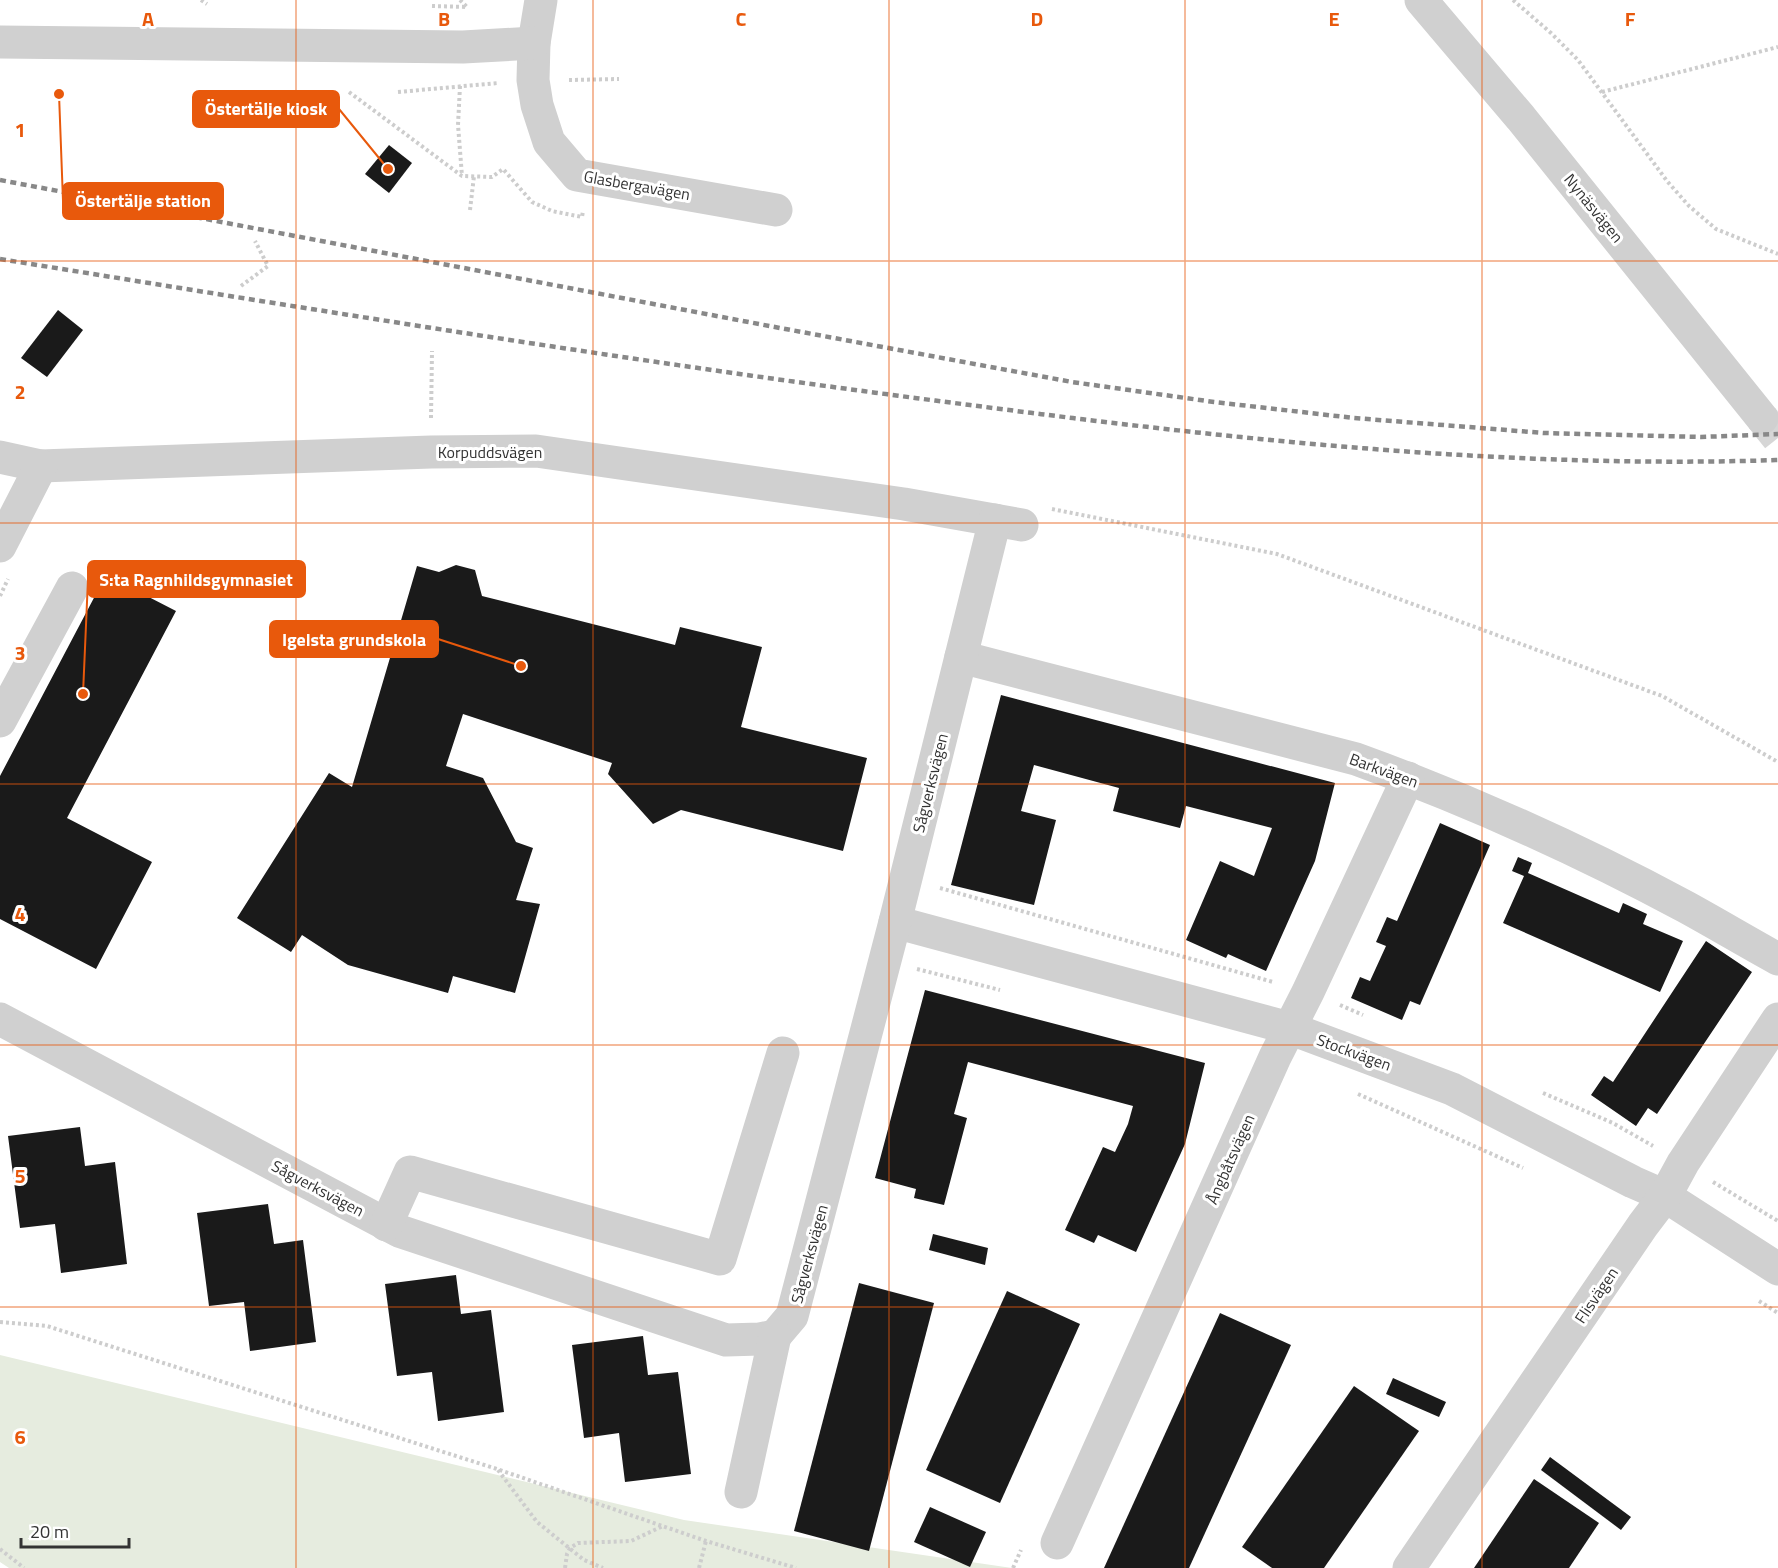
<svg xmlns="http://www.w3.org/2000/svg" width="1778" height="1568" font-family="'Titillium Web',sans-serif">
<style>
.green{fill:#e6ecdf}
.building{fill:#1a1a1a}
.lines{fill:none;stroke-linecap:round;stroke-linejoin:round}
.minor-tunnel{stroke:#d6d6d6;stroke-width:33;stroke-dasharray:33 16;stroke-linecap:butt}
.path{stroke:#cdcdcd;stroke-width:4;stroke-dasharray:3 3;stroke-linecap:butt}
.minor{stroke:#d0d0d0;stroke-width:33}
.rail{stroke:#888;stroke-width:4.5;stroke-dasharray:6 4.5;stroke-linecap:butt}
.grid{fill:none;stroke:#e8590c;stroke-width:1.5;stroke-opacity:0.55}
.labels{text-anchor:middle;stroke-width:6;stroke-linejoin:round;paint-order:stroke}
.street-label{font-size:16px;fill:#333;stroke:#fff}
.grid-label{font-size:20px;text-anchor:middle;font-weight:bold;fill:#e8590c;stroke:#fff;stroke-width:6;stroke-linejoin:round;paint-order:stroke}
.leader{fill:none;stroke:#e8590c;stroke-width:2}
.callout-dot{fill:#e8590c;stroke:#fff;stroke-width:2}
.callout{fill:#e8590c;stroke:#e8590c;stroke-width:2}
.callout-label{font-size:18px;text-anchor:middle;font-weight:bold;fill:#fff}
</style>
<rect width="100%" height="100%" fill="#fff"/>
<!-- green -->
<polygon class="green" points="0,1355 684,1520 1012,1568 9,1568 0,1562"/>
<!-- building -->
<g class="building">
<polygon points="389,145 412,163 389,193 365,174"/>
<polygon points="58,310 83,330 47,377 21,358"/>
<polygon points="456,565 475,570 482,596 675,645 680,627 762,647 741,727 867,758 843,851 681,810 653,824 608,774 612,763 463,714 446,766 483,778 516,842 533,848 516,900 540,904 515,993 453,976 448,993 348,965 302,935 291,952 237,918 329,773 352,787 417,566 439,572"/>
<polygon points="106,575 176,611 67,818 152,862 96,969 0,919 0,776"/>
<polygon points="1001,695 1335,783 1315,861 1266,971 1228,954 1226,958 1186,940 1220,861 1254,876 1272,828 1186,806 1180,828 1113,811 1119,788 1034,765 1021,811 1056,820 1034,905 951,885"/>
<polygon points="1440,823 1490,845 1420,1005 1410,1001 1402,1020 1351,998 1360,977 1370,981 1386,946 1376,942 1387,917 1397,921"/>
<polygon points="1518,857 1532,863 1528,873 1619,913 1623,903 1647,914 1643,924 1683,941 1660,992 1503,923 1524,876 1512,871"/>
<polygon points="1706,941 1752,972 1657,1114 1648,1108 1636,1126 1591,1095 1604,1076 1613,1082"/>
<polygon points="925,990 1205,1063 1185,1144 1136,1252 1098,1235 1094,1243 1065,1230 1103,1147 1115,1152 1128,1124 1133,1106 968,1062 954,1114 967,1118 944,1205 914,1198 916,1189 875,1178"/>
<polygon points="80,1127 85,1166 115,1162 127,1264 61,1273 55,1224 20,1228 8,1136"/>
<polygon points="268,1204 274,1244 303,1240 316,1342 250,1351 244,1302 209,1306 197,1213"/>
<polygon points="933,1234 988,1248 985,1265 929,1250"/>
<polygon points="456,1275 461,1314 491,1310 504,1412 438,1421 432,1372 397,1376 385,1284"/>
<polygon points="859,1283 934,1303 869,1551 794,1531"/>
<polygon points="1007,1291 1080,1324 1000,1503 926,1470"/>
<polygon points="1220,1313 1291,1345 1189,1568 1104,1568"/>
<polygon points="643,1336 648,1375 678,1372 691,1474 625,1482 619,1433 584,1438 572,1345"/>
<polygon points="1393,1378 1446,1402 1439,1417 1386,1394"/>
<polygon points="1354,1386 1419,1431 1324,1568 1272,1568 1242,1547"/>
<polygon points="1550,1457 1631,1517 1621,1530 1541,1470"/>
<polygon points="1534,1479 1599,1523 1569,1568 1474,1568"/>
<polygon points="930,1507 986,1532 970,1567 914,1542"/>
</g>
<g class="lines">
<!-- minor-tunnel -->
<polyline class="minor-tunnel" points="1762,418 1778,438"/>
<!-- path -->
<g class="path">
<polyline points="201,0 207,4"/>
<polyline points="460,0 467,7"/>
<polyline points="1513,0 1551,33 1578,60 1667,181 1689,206 1716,229 1778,254"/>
<polyline points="432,6 467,7"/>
<polyline points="569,80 619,79"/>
<polyline points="460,86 458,125 462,176"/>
<polyline points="349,92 462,176 492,177 503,169 532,202 552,211 582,217 583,211"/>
<polyline points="398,92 498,83"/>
<polyline points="1602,92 1778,47"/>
<polyline points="470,210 474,176"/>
<polyline points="241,286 268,266 255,241"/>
<polyline points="431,418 432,351"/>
<polyline points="1052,509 1277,554 1662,696 1778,762"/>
<polyline points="0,596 8,579"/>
<polyline points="940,888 1273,982"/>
<polyline points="917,969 1000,990"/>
<polyline points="1340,1005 1363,1015"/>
<polyline points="1543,1093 1613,1123 1653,1146"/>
<polyline points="1358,1094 1523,1168"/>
<polyline points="1713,1182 1778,1221"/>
<polyline points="1759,1301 1778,1313"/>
<polyline points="0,1322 47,1326 497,1469 706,1541 796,1568"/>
<polyline points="498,1470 537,1522 584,1560 603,1568"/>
<polyline points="0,1549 24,1568"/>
<polyline points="565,1568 567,1554 570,1548 578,1543 631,1541 663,1526"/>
<polyline points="699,1568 706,1541"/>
<polyline points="1013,1568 1021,1550"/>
</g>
<!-- minor -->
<g class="minor">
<polyline points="541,0 534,43 533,80 537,105 549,142 577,175 776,210"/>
<polyline points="1421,0 1521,118 1762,418"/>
<polyline points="0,42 463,47 534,43"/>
<polyline points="0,457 41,466 431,452 536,451 904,504 1022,525"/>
<polyline points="0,546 41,466"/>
<path d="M961,657L1356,759C1469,800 1580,850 1686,907C1717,924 1747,942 1778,959"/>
<polyline points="0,721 72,588"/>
<polyline points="895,922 1289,1028 1452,1089 1633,1182 1665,1196 1778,1269"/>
<polyline points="0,1019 399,1231 726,1340 760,1339 775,1336 792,1316 895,922 995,520"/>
<polyline points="386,1225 410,1172 720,1259 783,1053"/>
<polyline points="741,1492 775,1336"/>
<polyline points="1057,1543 1275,1057 1308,992 1408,778"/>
<polyline points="1409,1568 1643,1225 1665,1196 1683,1163 1778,1019"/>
</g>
<!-- rail -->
<g class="rail">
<polyline points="0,180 780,328 1072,382 1214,402 1354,418 1544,433 1701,437 1778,434"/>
<path d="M0,259C323,311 646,364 970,405C1238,440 1508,469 1778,460"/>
</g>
</g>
<!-- grid -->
<path class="grid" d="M296,0V1568M593,0V1568M889,0V1568M1185,0V1568M1482,0V1568M0,261H1778M0,523H1778M0,784H1778M0,1045H1778M0,1307H1778"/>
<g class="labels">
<!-- street labels -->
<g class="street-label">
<text transform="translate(637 185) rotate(10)" y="6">Glasbergavägen</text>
<text transform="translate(1594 208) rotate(51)" y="6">Nynäsvägen</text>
<text x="490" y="458">Korpuddsvägen</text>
<text transform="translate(1384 770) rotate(20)" y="6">Barkvägen</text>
<text transform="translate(930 783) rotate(-76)" y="6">Sågverksvägen</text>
<text transform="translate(1354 1052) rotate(20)" y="6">Stockvägen</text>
<text transform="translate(1230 1159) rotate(-66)" y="6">Ångbåtsvägen</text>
<text transform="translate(318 1188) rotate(28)" y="6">Sågverksvägen</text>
<text transform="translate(809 1254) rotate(-75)" y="6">Sågverksvägen</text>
<text transform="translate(1596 1295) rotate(-56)" y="6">Flisvägen</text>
</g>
</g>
<g class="grid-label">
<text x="148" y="26">A</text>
<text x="444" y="26">B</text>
<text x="741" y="26">C</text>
<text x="1037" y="26">D</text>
<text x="1334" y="26">E</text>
<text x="1630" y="26">F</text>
<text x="20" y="137">1</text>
<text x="20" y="399">2</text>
<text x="20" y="660">3</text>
<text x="20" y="921">4</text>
<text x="20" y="1183">5</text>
<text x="20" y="1444">6</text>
</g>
<!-- callouts -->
<path class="leader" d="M388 169L339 109M59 94L63 201M83 694L88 579M521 666L438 639"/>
<g class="callout-dot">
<circle cx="388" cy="169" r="6"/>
<circle cx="59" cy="94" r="6"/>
<circle cx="83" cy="694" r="6"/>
<circle cx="521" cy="666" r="6"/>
</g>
<g class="callout">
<rect x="193" y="91" width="146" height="36" rx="6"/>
<rect x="63" y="183" width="160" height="36" rx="6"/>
<rect x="88" y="561" width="217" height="36" rx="6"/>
<rect x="270" y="621" width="168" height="36" rx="6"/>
</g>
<g class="callout-label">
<text x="266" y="115">Östertälje kiosk</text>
<text x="143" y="207">Östertälje station</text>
<text x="196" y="586">S:ta Ragnhildsgymnasiet</text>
<text x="354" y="646">Igelsta grundskola</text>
</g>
<!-- scale -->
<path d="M21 1538v9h108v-9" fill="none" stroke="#333333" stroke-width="3"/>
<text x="30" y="1538" font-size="18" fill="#333333" stroke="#ffffff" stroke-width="4.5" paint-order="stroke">20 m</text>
</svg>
